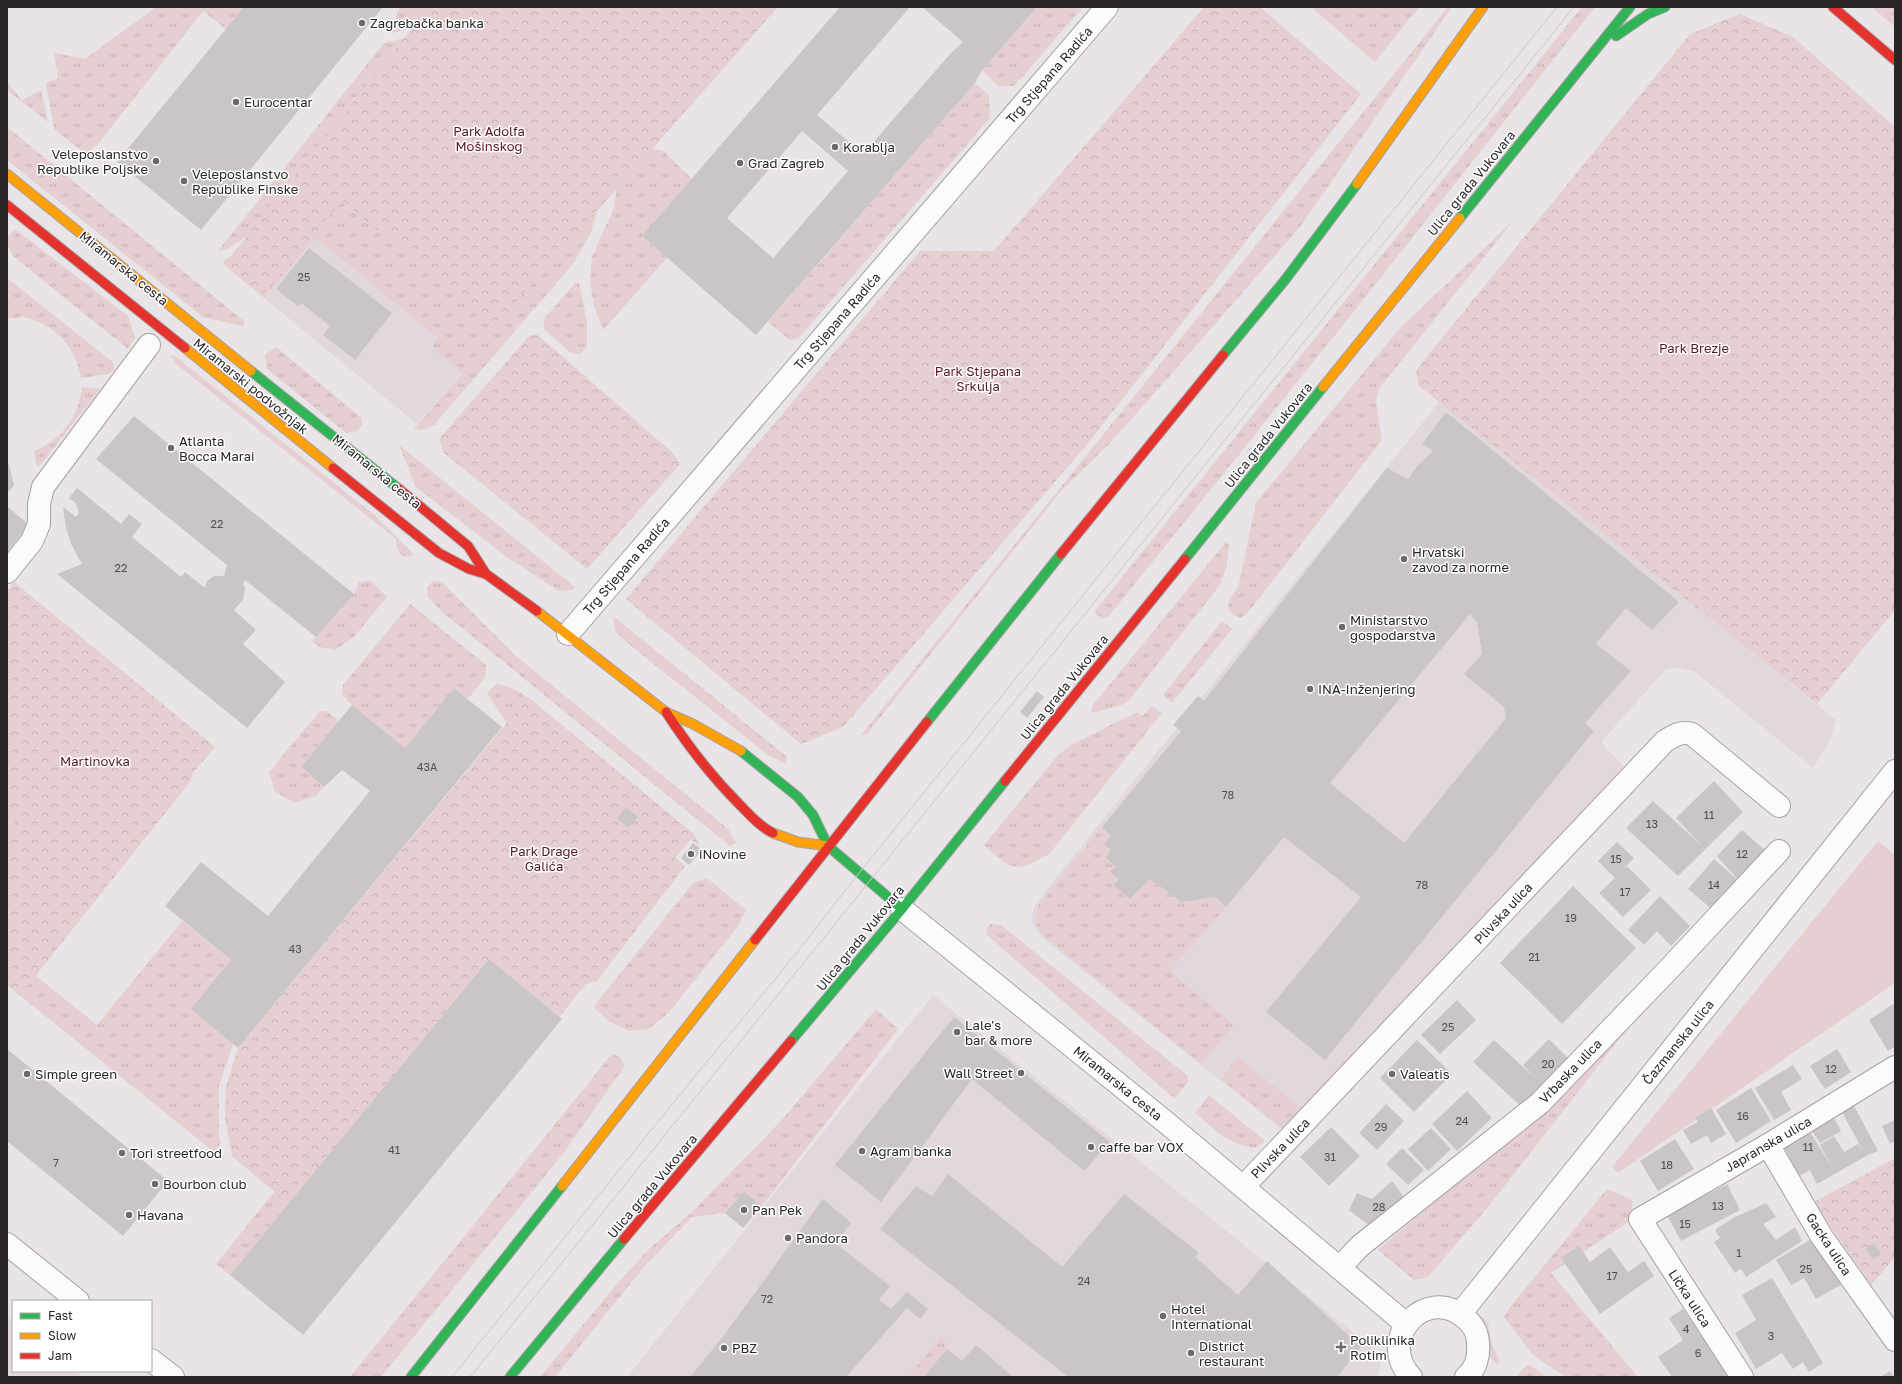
<svg xmlns="http://www.w3.org/2000/svg" width="1902" height="1384" font-family="'Golos Text',sans-serif">
<style>
.built{fill:#e3d7de}
.grass{fill:url(#grass-tufts)}
.park{fill:url(#park-crowns)}
.garden{fill:#e5cfd0}
.building{fill:#cac6c8;fill-rule:evenodd}
.lines{fill:none;stroke-linecap:round;stroke-linejoin:round}
.street-casing{stroke:#a5a2a4;stroke-width:24}
.fast-casing{stroke:#a5a2a4;stroke-width:11}
.slow-casing{stroke:#a5a2a4;stroke-width:11}
.jam-casing{stroke:#a5a2a4;stroke-width:11}
.street{stroke:#fcfbfb;stroke-width:22}
.fast{stroke:#30b455;stroke-width:9}
.slow{stroke:#ff9f0a;stroke-width:9}
.jam{stroke:#e5322d;stroke-width:9}
.tram{stroke:#cccacc;stroke-width:1}
.poi-dot{fill:#6d686b;stroke:#fff;stroke-width:1.5}
.labels{text-anchor:middle;stroke-width:3;stroke-linejoin:round;paint-order:stroke}
.number-label{font-size:11px;fill:#524e50}
.poi-label{font-size:13px;fill:#2a2628;stroke:#fff;text-anchor:start}
.street-label{font-size:13px;fill:#2a2628;stroke:#fff}
.park-label{font-size:13px;fill:#58191f;stroke:#fff}
</style>
<defs>
<pattern id="grass-tufts" width="24" height="20" patternUnits="userSpaceOnUse"><rect width="24" height="20" fill="#e5cfd0"/><path d="M3 7l-1-3M5 7V3M7 7l1-3M15 17l-1-3M17 17v-4M19 17l1-3" fill="none" stroke="#c5b2b3"/></pattern>
<pattern id="park-crowns" width="20" height="18" patternUnits="userSpaceOnUse"><rect width="20" height="18" fill="#e5cfd0"/><path d="M2 6a3 3 0 1 1 6 0M12 15a3 3 0 1 1 6 0" fill="none" stroke="#c5b2b3"/></pattern>
</defs>
<rect width="100%" height="100%" fill="#e9e4e7"/>
<!-- built -->
<g class="built">
<polygon points="315,238 439,339 433,347 462,372 417,424 264,298"/>
<polygon points="1440,401 1688,597 1686,599 1836,720 1830,741 1813,768 1695,672 1677,667 1665,670 1601,742 1625,769 1356,1057 1281,1129 1050,944 1037,932 1032,922 1033,912 1036,904 1059,874"/>
<polygon points="933,995 1382,1356 1379,1374 1376,1377 627,1377"/>
<polygon points="7,1317 13,1322 13,1371 75,1371 82,1377 7,1377"/>
</g>
<!-- grass -->
<g class="grass">
<polygon points="156,7 244,7 226,29 203,11 98,144 86,154 54,129 46,83 58,78 54,53 85,59"/>
<polygon points="400,7 461,7 450,20 391,33"/>
<polygon points="1037,7 1083,7 1014,86 998,86 982,70"/>
<polygon points="1311,7 1419,7 1375,62"/>
<polygon points="1448,7 1452,7 1300,227 1153,395 1109,444 1062,490 867,734 861,735"/>
<polygon points="1582,7 1595,7 1355,310 1109,616 1102,619 1094,612"/>
<polygon points="444,30 266,223 228,249 218,251 384,43"/>
<polygon points="7,82 22,100 41,90 48,122 7,90"/>
<polygon points="975,83 989,95 990,118 798,339 790,340 768,322"/>
<polygon points="7,127 245,322 242,326 203,317 7,160"/>
<polygon points="623,147 662,150 692,179 642,236 667,258 603,330 594,306 590,281 592,257 614,208"/>
<polygon points="604,182 591,232 573,264 434,425 423,430 414,429 462,373 432,347 438,338 315,238 264,298 223,263 225,260 269,232 304,200"/>
<polygon points="1513,221 1379,389 1376,401 1382,440 1250,610 1241,618 1234,615 1228,609 1229,602 1239,584 1256,503 1399,329"/>
<polygon points="15,229 128,316 135,338 128,349 14,257 7,244 7,237"/>
<path d="M7,278L114,363V370L108,374L81,378C75,344 53,323 20,316V318H7Z"/>
<polygon points="575,283 579,283 587,322 587,347 580,354 571,353 544,329 544,319"/>
<polygon points="276,347 362,418 362,424 358,431 346,433 267,369 265,355"/>
<path d="M171,355L175,356L372,513L413,553L412,556C399,559 397,550 396,539L175,363Z"/>
<path d="M82,387L100,389L42,463L39,466L36,465L34,451C61,441 79,416 82,387Z"/>
<polygon points="399,445 575,587 572,590 559,591 508,558 416,487"/>
<path d="M1226,542L1229,545C1227,563 1227,573 1217,589L1130,699L1124,704L1093,713L1091,711L1093,705Z"/>
<polygon points="370,580 387,597 354,637 335,650 320,647 312,641 354,594 359,582"/>
<polygon points="433,581 442,582 516,656 728,829 736,843 730,846 441,611 428,597 427,587"/>
<polygon points="410,604 486,665 486,677 467,699 454,688 405,748 352,705 342,694 343,685"/>
<polygon points="613,616 787,757 786,764 768,755 625,641 615,631"/>
<polygon points="1222,621 1232,629 1172,703 1163,695"/>
<path d="M496,684C516,686 527,697 541,710L508,725L487,693Z"/>
<path d="M1152,706L1162,713L1050,853C1016,874 1012,871 984,845L1058,755L1071,745L1137,712L1142,716Z"/>
<polygon points="320,711 326,711 339,721 301,767 324,787 316,796 295,803 275,792 269,772"/>
<polygon points="1102,827 1111,836 1104,844 1111,850 1106,858 1116,867 1111,872 1119,879 1113,885 1129,899 1150,879 1180,902 1216,897 1226,907 1170,971 1234,1025 1201,1064 1042,934 1036,924 1037,907"/>
<polygon points="707,878 746,910 739,925 669,1012 649,1029 630,1031 610,1022 596,1010 594,1006 694,882"/>
<polygon points="182,921 231,960 233,1044 219,1086 219,1138 221,1143 214,1152 7,985 7,961 40,970 36,976 97,1025"/>
<polygon points="991,924 1001,925 1188,1076 1188,1082 1175,1099 986,934 987,928"/>
<polygon points="876,1009 898,1029 762,1206 744,1191 725,1213 692,1217 644,1267 555,1377 540,1377 616,1285 649,1249 692,1212 781,1121"/>
<polygon points="1632,1023 1488,1207 1427,1278 1414,1280 1378,1250 1504,1142"/>
<polygon points="612,1054 620,1057 625,1066 562,1155 381,1377 350,1377"/>
<polygon points="1238,1057 1296,1104 1297,1108 1295,1114 1283,1128 1221,1079"/>
<path d="M1209,1095L1265,1141L1255,1148C1225,1143 1217,1131 1195,1113Z"/>
<polygon points="330,1153 230,1275 216,1264 275,1191 232,1156"/>
<polygon points="1607,1189 1632,1200 1633,1219 1551,1273 1638,1377 1565,1377 1532,1354 1504,1317 1510,1307"/>
<polygon points="1482,1316 1488,1323 1492,1345 1500,1361 1497,1365 1483,1349 1480,1324"/>
<polygon points="942,1335 947,1349 924,1377 908,1377"/>
<polygon points="1527,1365 1530,1365 1546,1377 1516,1377"/>
</g>
<!-- park -->
<g class="park">
<polygon points="429,7 778,7 495,326 342,201 262,296 224,265"/>
<polygon points="1204,7 1260,7 1361,94 1085,447 843,727 801,744 626,599 920,251 994,251"/>
<polygon points="1872,7 1895,7 1895,27"/>
<polygon points="1740,14 1793,37 1895,127 1895,610 1817,704 1419,386 1416,370 1690,34"/>
<polygon points="530,335 538,335 673,453 680,464 587,569 444,453 439,439"/>
<polygon points="14,582 215,747 193,773 190,782 21,994 7,984 7,591"/>
<polygon points="528,697 694,834 700,847 691,839 675,858 685,866 597,981 586,984 559,1017 289,1204 232,1156 225,1119 226,1087 238,1048"/>
<polygon points="1895,1158 1895,1257 1871,1285 1814,1202"/>
</g>
<!-- garden -->
<g class="garden">
<polygon points="7,816 23,829 12,841 7,837"/>
<polygon points="1878,841 1895,855 1895,983 1618,1173 1612,1167"/>
</g>
<!-- building -->
<g class="building">
<polygon points="244,7 383,7 201,230 117,162"/>
<path d="M840,7H910L817,115L863,154L951,53L963,42L922,7H1037L982,70L975,83L756,335L642,236ZM802,131L848,171L773,258L727,218Z"/>
<polygon points="309,248 392,313 355,360 323,335 330,326 301,303 298,306 276,289"/>
<path d="M1446,412L1679,602L1652,630L1626,608L1596,644L1631,671L1585,723L1594,731L1325,1060L1266,1012L1361,897L1284,837L1226,907L1216,897L1181,902L1150,879L1130,899L1113,885L1119,879L1110,872L1116,867L1106,858L1111,850L1104,844L1111,836L1102,827L1181,731L1173,725L1198,696L1204,701L1387,468L1408,479L1418,465L1433,451L1422,444ZM1470,614L1477,622L1482,654L1464,674L1504,707L1506,718L1404,843L1330,783Z"/>
<polygon points="134,416 354,594 316,637 245,580 243,583 245,588 243,600 234,610 256,630 243,644 285,682 247,728 57,574 82,564 71,544 66,528 63,507 76,517 79,513 76,503 69,498 77,488 121,524 129,514 142,524 132,537 181,577 185,572 205,588 207,581 214,576 224,576 227,565 96,459"/>
<polygon points="7,462 9,465 14,485 7,494"/>
<polygon points="7,506 29,525 7,552"/>
<polygon points="454,688 502,727 238,1048 191,1009 231,960 165,906 201,862 268,916 370,791 342,770 324,787 301,767 352,705 405,748"/>
<polygon points="1037,691 1044,697 1027,718 1020,712"/>
<polygon points="1714,781 1743,812 1678,876 1626,828 1653,801 1702,846 1676,818"/>
<polygon points="626,807 638,817 628,828 617,818"/>
<polygon points="1742,830 1767,852 1714,911 1688,889 1714,859 1739,881 1717,856"/>
<polygon points="1617,842 1634,858 1622,870 1627,866 1651,890 1623,917 1599,893 1615,878 1598,861"/>
<polygon points="693,843 702,850 689,865 681,858"/>
<polygon points="1573,886 1636,948 1562,1024 1500,963"/>
<polygon points="1660,896 1690,926 1671,946 1657,931 1644,945 1628,930"/>
<polygon points="489,959 562,1019 303,1335 230,1275"/>
<polygon points="1457,1000 1476,1020 1440,1054 1421,1035"/>
<polygon points="1895,1003 1895,1046 1888,1051 1869,1020"/>
<polygon points="954,1017 1110,1142 1084,1171 972,1079 881,1202 835,1165"/>
<polygon points="1549,1039 1573,1063 1526,1111 1473,1062 1494,1040 1535,1078 1523,1065"/>
<polygon points="1417,1040 1452,1074 1414,1112 1380,1078"/>
<polygon points="7,1049 168,1181 123,1236 7,1141"/>
<polygon points="1837,1049 1851,1072 1825,1089 1810,1066"/>
<polygon points="1793,1065 1802,1079 1781,1092 1791,1110 1774,1120 1755,1088"/>
<polygon points="1751,1088 1771,1121 1736,1143 1716,1110"/>
<polygon points="1467,1091 1492,1118 1457,1151 1432,1124"/>
<polygon points="1386,1104 1404,1121 1377,1150 1359,1133"/>
<polygon points="1854,1106 1878,1151 1866,1156 1817,1184 1810,1170 1798,1177 1782,1142 1808,1129 1834,1170 1820,1145 1834,1136 1844,1152 1858,1144 1863,1151 1842,1112"/>
<polygon points="1711,1108 1726,1134 1711,1143 1707,1135 1691,1144 1683,1130 1698,1122 1695,1118"/>
<polygon points="1834,1118 1841,1131 1820,1143 1812,1131"/>
<polygon points="1895,1120 1895,1141 1890,1144 1882,1126"/>
<polygon points="1331,1127 1360,1156 1329,1186 1300,1157"/>
<polygon points="1431,1128 1451,1149 1428,1171 1408,1149"/>
<polygon points="1675,1139 1694,1169 1658,1191 1640,1161"/>
<polygon points="1402,1148 1424,1170 1408,1185 1386,1164"/>
<polygon points="948,1174 1062,1267 1124,1194 1199,1253 1195,1257 1238,1295 1267,1261 1361,1347 1337,1377 1068,1377 880,1229 916,1186 932,1196"/>
<polygon points="1392,1181 1410,1205 1375,1230 1349,1210 1357,1193 1372,1199"/>
<polygon points="1727,1184 1740,1210 1681,1241 1667,1215"/>
<polygon points="744,1191 762,1206 743,1228 725,1213"/>
<polygon points="823,1199 851,1223 835,1243 890,1286 879,1300 891,1309 907,1292 928,1309 920,1319 907,1308 846,1377 690,1377 725,1334"/>
<polygon points="1766,1203 1776,1217 1763,1224 1776,1240 1795,1227 1802,1241 1746,1277 1741,1269 1735,1273 1714,1242 1720,1238 1715,1230 1733,1218"/>
<polygon points="1813,1238 1841,1285 1816,1299 1804,1278 1791,1285 1776,1260"/>
<polygon points="1874,1243 1881,1254 1873,1260 1866,1248"/>
<polygon points="1579,1246 1590,1262 1610,1247 1628,1272 1644,1261 1654,1276 1600,1314 1561,1258"/>
<polygon points="1772,1278 1823,1363 1809,1372 1803,1362 1793,1369 1782,1353 1756,1369 1735,1333 1756,1320 1742,1295"/>
<polygon points="1683,1309 1704,1340 1728,1377 1672,1377 1658,1357 1683,1340 1669,1318"/>
<polygon points="976,1345 1013,1377 924,1377 947,1349 962,1361"/>
<polygon points="1890,1371 1894,1377 1880,1377"/>
</g>
<g class="lines">
<defs>
<g id="street">
<polyline points="7,572 32,541 39,524 39,504 43,487 149,345"/>
<polyline points="568,634 1107,7"/>
<polyline points="902,909 1168,1124 1406,1324"/>
<polyline points="1768,1145 1822,1237 1895,1340"/>
<path d="M1243,1187L1665,741C1675,735 1681,731 1692,734L1779,806"/>
<polyline points="7,1244 78,1301"/>
<polyline points="1339,1268 1360,1246 1540,1103 1668,970 1779,851"/>
<polyline points="1460,1314 1895,771"/>
<polyline points="151,1360 173,1377"/>
<path d="M1411,1377C1375,1338 1427,1284 1465,1318C1473,1324 1478,1334 1478,1344C1479,1356 1476,1369 1466,1377"/>
<polyline points="1742,1377 1640,1219 1768,1145 1895,1067"/>
</g>
<g id="fast">
<polyline points="1616,36 1648,14 1665,7"/>
<polyline points="1460,218 1630,7"/>
<polyline points="1223,355 1285,280 1357,184"/>
<polyline points="251,371 399,489"/>
<polyline points="1185,559 1323,387"/>
<polyline points="927,722 1061,554"/>
<polyline points="741,751 798,797 813,815 828,846 902,909"/>
<polyline points="791,1041 902,909 1005,781"/>
<polyline points="411,1377 562,1186"/>
<polyline points="510,1377 624,1239"/>
</g>
<g id="slow">
<polyline points="7,174 251,371"/>
<polyline points="1357,184 1483,7"/>
<polyline points="185,348 333,468"/>
<polyline points="1323,387 1460,218"/>
<polyline points="537,611 666,712 693,724 741,751"/>
<polyline points="773,833 798,842 828,846"/>
<polyline points="562,1186 755,940"/>
</g>
<g id="jam">
<polyline points="1833,7 1895,60"/>
<polyline points="7,205 185,348"/>
<polyline points="333,468 439,553 469,569 486,574"/>
<polyline points="399,489 468,546 486,574 537,611"/>
<polyline points="1061,554 1223,355"/>
<path d="M666,712C688,746 712,777 740,805C750,815 760,827 773,833"/>
<polyline points="1005,781 1185,559"/>
<polyline points="755,940 927,722"/>
<polyline points="624,1239 791,1041"/>
</g>
</defs>
<!-- street casing -->
<use href="#street" class="street-casing"/>
<!-- fast casing -->
<use href="#fast" class="fast-casing"/>
<!-- slow casing -->
<use href="#slow" class="slow-casing"/>
<!-- jam casing -->
<use href="#jam" class="jam-casing"/>
<!-- street -->
<use href="#street" class="street"/>
<!-- fast -->
<use href="#fast" class="fast"/>
<!-- slow -->
<use href="#slow" class="slow"/>
<!-- jam -->
<use href="#jam" class="jam"/>
<!-- tram -->
<g class="tram">
<polyline points="452,1377 678,1097 794,956 859,873 1557,7"/>
<polyline points="470,1377 1574,7"/>
</g>
</g>
<!-- markers -->
<g class="poi-dot">
<circle cx="362" cy="23" r="4"/>
<circle cx="236" cy="102" r="4"/>
<circle cx="835" cy="147" r="4"/>
<circle cx="156" cy="161" r="4"/>
<circle cx="740" cy="163" r="4"/>
<circle cx="184" cy="181" r="4"/>
<circle cx="171" cy="448" r="4"/>
<circle cx="1404" cy="559" r="4"/>
<circle cx="1342" cy="627" r="4"/>
<circle cx="1310" cy="689" r="4"/>
<circle cx="691" cy="854" r="4"/>
<circle cx="957" cy="1032" r="4"/>
<circle cx="1021" cy="1073" r="4"/>
<circle cx="27" cy="1074" r="4"/>
<circle cx="1392" cy="1074" r="4"/>
<circle cx="1091" cy="1147" r="4"/>
<circle cx="862" cy="1151" r="4"/>
<circle cx="122" cy="1153" r="4"/>
<circle cx="155" cy="1184" r="4"/>
<circle cx="744" cy="1210" r="4"/>
<circle cx="129" cy="1215" r="4"/>
<circle cx="788" cy="1238" r="4"/>
<circle cx="1163" cy="1316" r="4"/>
<path d="M1339 1341h4v4h4v4h-4v4h-4v-4h-4v-4h4z"/>
<circle cx="724" cy="1348" r="4"/>
<circle cx="1191" cy="1353" r="4"/>
</g>
<g class="labels">
<!-- number labels -->
<g class="number-label">
<text x="304" y="281">25</text>
<text x="217" y="528">22</text>
<text x="121" y="572">22</text>
<text x="427" y="771">43A</text>
<text x="1228" y="799">78</text>
<text x="1709" y="819">11</text>
<text x="1652" y="828">13</text>
<text x="1742" y="858">12</text>
<text x="1616" y="863">15</text>
<text x="1422" y="889">78</text>
<text x="1714" y="889">14</text>
<text x="1625" y="896">17</text>
<text x="1571" y="922">19</text>
<text x="295" y="953">43</text>
<text x="1534" y="961">21</text>
<text x="1448" y="1031">25</text>
<text x="1548" y="1068">20</text>
<text x="1831" y="1073">12</text>
<text x="1743" y="1120">16</text>
<text x="1462" y="1125">24</text>
<text x="1381" y="1131">29</text>
<text x="1808" y="1151">11</text>
<text x="394" y="1154">41</text>
<text x="1330" y="1161">31</text>
<text x="56" y="1167">7</text>
<text x="1667" y="1169">18</text>
<text x="1718" y="1210">13</text>
<text x="1379" y="1211">28</text>
<text x="1685" y="1228">15</text>
<text x="1739" y="1257">1</text>
<text x="1806" y="1273">25</text>
<text x="1612" y="1280">17</text>
<text x="1084" y="1285">24</text>
<text x="767" y="1303">72</text>
<text x="1686" y="1333">4</text>
<text x="1771" y="1340">3</text>
<text x="1698" y="1357">6</text>
</g>
<!-- poi labels -->
<g class="poi-label">
<text x="370" y="28">Zagrebačka banka</text>
<text x="244" y="107">Eurocentar</text>
<text x="843" y="152">Korablja</text>
<text x="148" y="159" text-anchor="end">Veleposlanstvo<tspan x="148" dy="15">Republike Poljske</tspan></text>
<text x="748" y="168">Grad Zagreb</text>
<text x="192" y="179">Veleposlanstvo<tspan x="192" dy="15">Republike Finske</tspan></text>
<text x="179" y="446">Atlanta<tspan x="179" dy="15">Bocca Marai</tspan></text>
<text x="1412" y="557">Hrvatski<tspan x="1412" dy="15">zavod za norme</tspan></text>
<text x="1350" y="625">Ministarstvo<tspan x="1350" dy="15">gospodarstva</tspan></text>
<text x="1318" y="694">INA-Inženjering</text>
<text x="699" y="859">iNovine</text>
<text x="965" y="1030">Lale's<tspan x="965" dy="15">bar &amp; more</tspan></text>
<text x="1013" y="1078" text-anchor="end">Wall Street</text>
<text x="35" y="1079">Simple green</text>
<text x="1400" y="1079">Valeatis</text>
<text x="1099" y="1152">caffe bar VOX</text>
<text x="870" y="1156">Agram banka</text>
<text x="130" y="1158">Tori streetfood</text>
<text x="163" y="1189">Bourbon club</text>
<text x="752" y="1215">Pan Pek</text>
<text x="137" y="1220">Havana</text>
<text x="796" y="1243">Pandora</text>
<text x="1171" y="1314">Hotel<tspan x="1171" dy="15">International</tspan></text>
<text x="1350" y="1345">Poliklinika<tspan x="1350" dy="15">Rotim</tspan></text>
<text x="1199" y="1351">District<tspan x="1199" dy="15">restaurant</tspan></text>
<text x="732" y="1353">PBZ</text>
</g>
<!-- street labels -->
<g class="street-label">
<text transform="translate(1049 75) rotate(-49)" y="5">Trg Stjepana Radića</text>
<text transform="translate(1471 183) rotate(-51)" y="5">Ulica grada Vukovara</text>
<text transform="translate(124 268) rotate(39)" y="5">Miramarska cesta</text>
<text transform="translate(837 321) rotate(-49)" y="5">Trg Stjepana Radića</text>
<text transform="translate(251 386) rotate(39)" y="5">Miramarski podvožnjak</text>
<text transform="translate(1268 435) rotate(-51)" y="5">Ulica grada Vukovara</text>
<text transform="translate(377 471) rotate(39)" y="5">Miramarska cesta</text>
<text transform="translate(626 566) rotate(-49)" y="5">Trg Stjepana Radića</text>
<text transform="translate(1064 687) rotate(-51)" y="5">Ulica grada Vukovara</text>
<text transform="translate(1503 913) rotate(-47)" y="5">Plivska ulica</text>
<text transform="translate(860 938) rotate(-51)" y="5">Ulica grada Vukovara</text>
<text transform="translate(1678 1042) rotate(-51)" y="5">Čazmanska ulica</text>
<text transform="translate(1570 1071) rotate(-46)" y="5">Vrbaska ulica</text>
<text transform="translate(1118 1083) rotate(39)" y="5">Miramarska cesta</text>
<text transform="translate(1768 1144) rotate(-30)" y="5">Japranska ulica</text>
<text transform="translate(1280 1148) rotate(-46)" y="5">Plivska ulica</text>
<text transform="translate(652 1186) rotate(-50)" y="5">Ulica grada Vukovara</text>
<text transform="translate(1829 1244) rotate(57)" y="5">Gacka ulica</text>
<text transform="translate(1690 1298) rotate(57)" y="5">Lička ulica</text>
</g>
<!-- park labels -->
<g class="park-label">
<text x="489" y="136">Park Adolfa<tspan x="489" dy="15">Mošinskog</tspan></text>
<text x="1694" y="353">Park Brezje</text>
<text x="978" y="376">Park Stjepana<tspan x="978" dy="15">Srkulja</tspan></text>
<text x="95" y="766">Martinovka</text>
<text x="544" y="856">Park Drage<tspan x="544" dy="15">Galića</tspan></text>
</g>
</g>
<!-- border -->
<rect width="1902" height="1384" fill="none" stroke="#2a2628" stroke-width="16"/>
<!-- legend -->
<rect x="12" y="1300" width="140" height="72" fill="#ffffff" stroke="#aaa8a9"/>
<rect x="20" y="1313" width="20" height="6" fill="#30b455" stroke="#aaa8a9"/>
<text x="48" y="1320" font-size="12" fill="#2a2628">Fast</text>
<rect x="20" y="1333" width="20" height="6" fill="#ff9f0a" stroke="#aaa8a9"/>
<text x="48" y="1340" font-size="12" fill="#2a2628">Slow</text>
<rect x="20" y="1353" width="20" height="6" fill="#e5322d" stroke="#aaa8a9"/>
<text x="48" y="1360" font-size="12" fill="#2a2628">Jam</text>
</svg>
